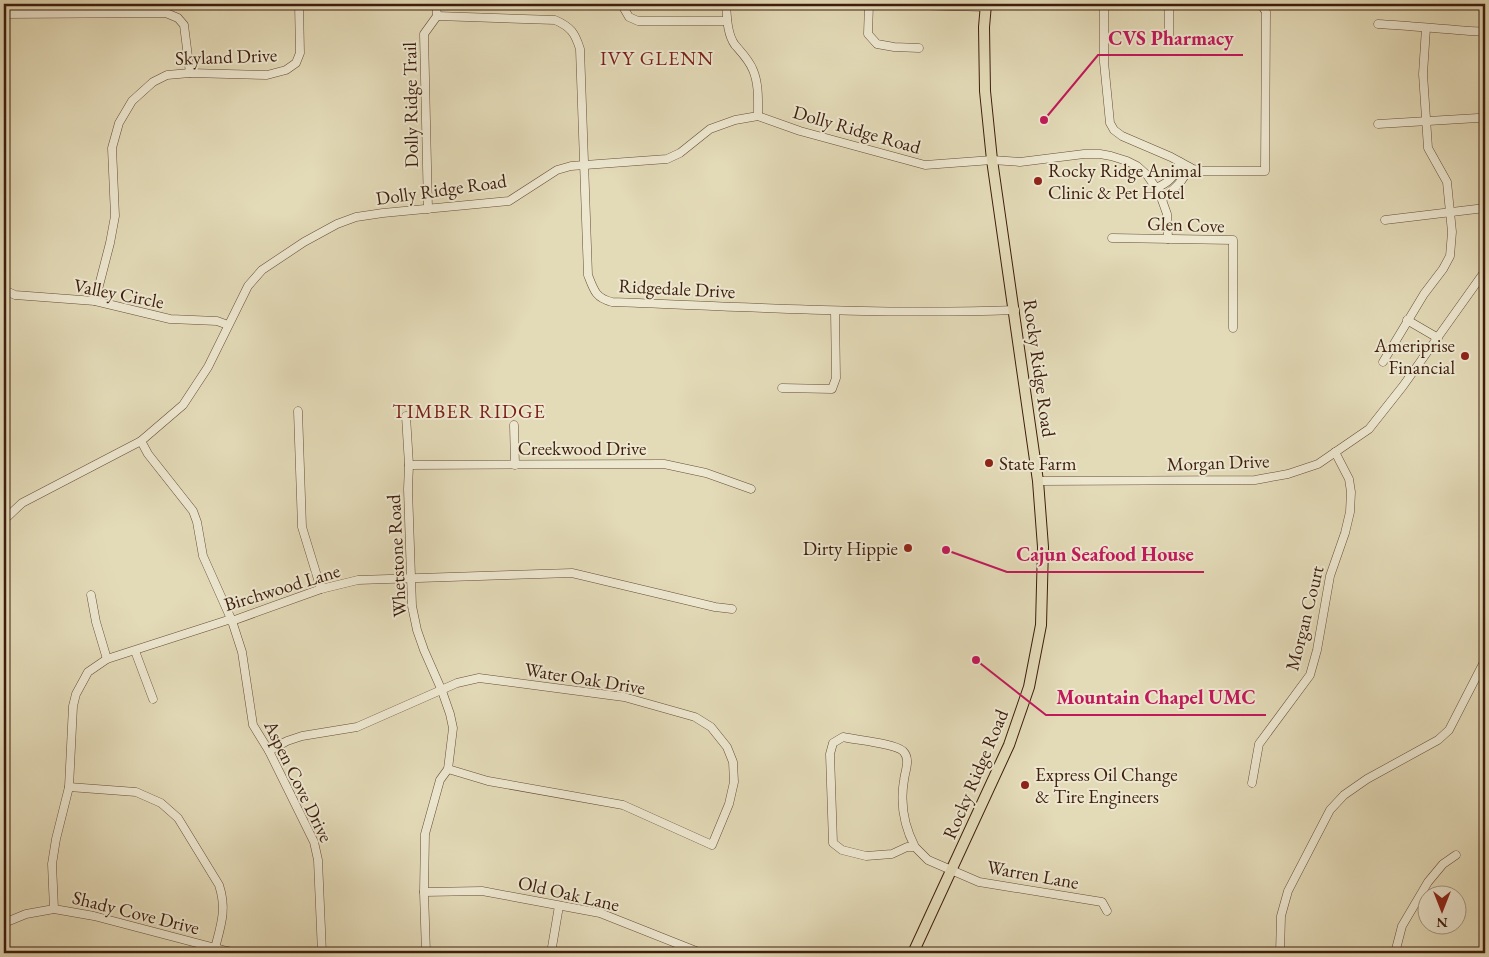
<svg xmlns="http://www.w3.org/2000/svg" width="1489" height="957" font-family="'EB Garamond',serif">
<style>
.lines{fill:none;stroke-linecap:round;stroke-linejoin:round}
.minor-casing{stroke:#664c37;stroke-width:9}
.major-casing{stroke:#3d1d0c;stroke-width:12}
.minor{stroke:#ede7d0;stroke-width:8}
.major{stroke:#e3dab7;stroke-width:10}
.poi-dot{fill:#8f2418;stroke:#ede7d0;stroke-width:2}
.labels{text-anchor:middle;stroke-width:4;stroke-linejoin:round;paint-order:stroke}
.street-label{font-size:19px;fill:#3d1d0c;stroke:#ede7d0}
.poi-label{font-size:19px;fill:#3d1d0c;stroke:#ede7d0;text-anchor:start}
.neighbourhood-label{font-size:20px;letter-spacing:1px;fill:#7a1f14;stroke:#ede7d0}
.leader{fill:none;stroke:#c2185b;stroke-width:2}
.callout-dot{fill:#c2185b;stroke:#ede7d0;stroke-width:2}
.callout-label{font-size:20px;text-anchor:middle;font-weight:bold;fill:#c2185b;stroke:#ede7d0;stroke-width:4;stroke-linejoin:round;paint-order:stroke}
</style>
<rect width="100%" height="100%" fill="#e3dab7"/>
<filter id="stains"><feTurbulence type="fractalNoise" baseFrequency=".004" numOctaves="4"/><feColorMatrix values="0 0 0 0 .2 0 0 0 0 .09 0 0 0 0 .02 0 0 0 .5 -.17"/></filter>
<radialGradient id="worn" r=".72"><stop offset=".6" stop-color="#630" stop-opacity="0"/><stop offset="1" stop-color="#630" stop-opacity=".3"/></radialGradient>
<g class="lines">
<defs>
<g id="minor">
<path d="M726,4C727,17 727,34 735,45C742,53 749,60 753,70C759,84 758,101 758,116"/>
<polyline points="869,4 868,34 877,44 894,47 919,48"/>
<polyline points="873,4 986,7"/>
<polyline points="1104,4 1104,62 1110,123 1114,130 1122,136 1171,157 1193,169 1202,171 1265,171 1266,12 1261,4"/>
<polyline points="1169,4 1169,38"/>
<polyline points="622,5 629,17 638,21 727,21"/>
<polyline points="4,14 166,13 178,18 184,25 190,73"/>
<path d="M437,16L555,20C571,27 575,33 580,49L588,275C594,291 596,298 612,302C746,307 881,315 1015,310"/>
<path d="M1378,24C1414,26 1450,30 1485,32"/>
<polyline points="1378,124 1478,118"/>
<path d="M1156,188C1170,182 1174,177 1180,162"/>
<path d="M1162,199C1174,189 1183,182 1189,167"/>
<polyline points="428,209 424,34 437,16 436,4"/>
<polyline points="1385,220 1485,208"/>
<polyline points="1112,238 1233,240 1233,328"/>
<polyline points="4,290 15,295 95,301 170,319 217,321 228,325"/>
<polyline points="95,301 110,243 115,216 112,148 119,123 132,101 153,82 167,75 190,73 267,75 286,70 296,63 300,53 299,4"/>
<polyline points="1407,320 1438,338"/>
<polyline points="1383,362 1424,294 1443,269 1450,256 1452,232 1447,182 1428,148 1423,74 1426,28"/>
<polyline points="782,388 832,389 836,378 835,311"/>
<polyline points="298,411 302,527 321,589"/>
<polyline points="406,416 409,465 408,489 412,606 417,630 424,650 442,691 450,714 453,728 448,769 440,780 425,834 424,892 426,953"/>
<polyline points="514,425 515,465"/>
<polyline points="141,441 148,454 193,511 197,522 203,556 232,621 242,652 253,725 269,751 314,842 318,860 322,953"/>
<polyline points="409,465 664,464 706,473 751,489"/>
<polyline points="1038,481 1255,480 1288,474 1318,464 1369,429 1403,386 1485,271"/>
<polyline points="4,520 22,503 141,441 183,405 208,367 248,286 262,270 304,242 337,224 356,217 383,213 509,201 557,170 571,166 667,159 680,153 710,129 735,120 758,116 800,131 925,165 992,160 1020,162 1084,154 1100,154 1111,156 1127,161 1137,166 1147,175 1156,188 1162,200 1167,214 1168,239"/>
<polyline points="91,595 96,622 107,659"/>
<polyline points="135,651 153,699"/>
<polyline points="269,751 287,741 302,736 357,727 457,683 479,678 624,697 695,717 711,727 727,747 733,762 734,782 729,804 712,845 623,805 488,781 448,769"/>
<polyline points="1252,783 1259,744 1310,675 1317,650 1330,576 1345,533 1350,512 1351,492 1349,479 1335,452"/>
<path d="M69,787L136,792L161,803L178,818L219,885C227,909 221,925 215,948"/>
<path d="M915,847C904,826 900,803 904,780C905,771 911,759 903,751C894,743 856,740 843,737L833,743L830,754L833,843L842,850L866,856L892,854L907,847H915L928,860L979,882L1102,902L1107,911"/>
<polyline points="424,892 482,891 600,913 701,953"/>
<polyline points="54,909 52,864 56,839 69,787 73,706 76,694 88,672 107,659 228,620 232,621 321,589 358,580 572,573 715,607 732,609"/>
<polyline points="4,923 26,914 54,909 94,916 227,951 241,953 322,952"/>
<polyline points="551,953 559,906"/>
<polyline points="1280,953 1281,916 1288,891 1330,810 1344,795 1367,779 1438,740 1449,730 1485,660"/>
<polyline points="1395,953 1402,926 1428,882 1443,864 1456,855"/>
</g>
<polyline id="major" points="913,953 1009,745 1029,687 1041,625 1043,547 1038,481 992,160 985,91 984,27 986,4"/>
</defs>
<!-- minor casing -->
<use href="#minor" class="minor-casing"/>
<!-- major casing -->
<use href="#major" class="major-casing"/>
<!-- minor -->
<use href="#minor" class="minor"/>
<!-- major -->
<use href="#major" class="major"/>
</g>
<!-- markers -->
<g class="poi-dot">
<circle cx="1038" cy="181" r="5"/>
<circle cx="1465" cy="356" r="5"/>
<circle cx="989" cy="463" r="5"/>
<circle cx="908" cy="548" r="5"/>
<circle cx="1025" cy="785" r="5"/>
</g>
<g class="labels">
<!-- street labels -->
<g class="street-label">
<text transform="translate(226 56) rotate(-2)" y="7">Skyland Drive</text>
<text transform="translate(410 105) rotate(-91)" y="7">Dolly Ridge Trail</text>
<text transform="translate(857 129) rotate(16)" y="7">Dolly Ridge Road</text>
<text transform="translate(441 189) rotate(-8)" y="7">Dolly Ridge Road</text>
<text transform="translate(1186 224) rotate(2)" y="7">Glen Cove</text>
<text transform="translate(677 288) rotate(3)" y="7">Ridgedale Drive</text>
<text transform="translate(119 293) rotate(11)" y="7">Valley Circle</text>
<text transform="translate(1040 368) rotate(82)" y="7">Rocky Ridge Road</text>
<text x="582" y="455">Creekwood Drive</text>
<text transform="translate(1218 462) rotate(-2)" y="7">Morgan Drive</text>
<text transform="translate(396 556) rotate(-93)" y="7">Whetstone Road</text>
<text transform="translate(282 587) rotate(-17)" y="7">Birchwood Lane</text>
<text transform="translate(1304 618) rotate(-76)" y="7">Morgan Court</text>
<text transform="translate(585 678) rotate(9)" y="7">Water Oak Drive</text>
<text transform="translate(975 774) rotate(-67)" y="7">Rocky Ridge Road</text>
<text transform="translate(299 781) rotate(64)" y="7">Aspen Cove Drive</text>
<text transform="translate(1033 874) rotate(10)" y="7">Warren Lane</text>
<text transform="translate(569 893) rotate(13)" y="7">Old Oak Lane</text>
<text transform="translate(136 912) rotate(14)" y="7">Shady Cove Drive</text>
</g>
<!-- poi labels -->
<g class="poi-label">
<text x="1048" y="177">Rocky Ridge Animal<tspan x="1048" dy="22">Clinic &amp; Pet Hotel</tspan></text>
<text x="1455" y="352" text-anchor="end">Ameriprise<tspan x="1455" dy="22">Financial</tspan></text>
<text x="999" y="470">State Farm</text>
<text x="898" y="555" text-anchor="end">Dirty Hippie</text>
<text x="1035" y="781">Express Oil Change<tspan x="1035" dy="22">&amp; Tire Engineers</tspan></text>
</g>
<!-- neighbourhood labels -->
<g class="neighbourhood-label">
<text x="657" y="65">IVY GLENN</text>
<text x="469" y="418">TIMBER RIDGE</text>
</g>
</g>
<!-- callouts -->
<path class="leader" d="M1044 120L1098 55H1243M946 550L1007 572H1204M976 660L1046 715H1266"/>
<g class="callout-dot">
<circle cx="1044" cy="120" r="5"/>
<circle cx="946" cy="550" r="5"/>
<circle cx="976" cy="660" r="5"/>
</g>
<g class="callout-label">
<text x="1171" y="45">CVS Pharmacy</text>
<text x="1105" y="561">Cajun Seafood House</text>
<text x="1156" y="704">Mountain Chapel UMC</text>
</g>
<!-- margin -->
<rect width="1489" height="957" fill="none" stroke="#e3dab7" stroke-width="20"/>
<rect x="5" y="5" width="1479" height="947" fill="none" stroke="#3d1d0c" stroke-width="2.5"/>
<rect x="10" y="10" width="1469" height="937" fill="none" stroke="#3d1d0c"/>
<!-- north arrow -->
<g transform="translate(1442 910) rotate(180)"><circle r="24" fill="#ede7d0" stroke="#a79682"/>
<path d="M0-4L9 19L0 12L-9 19Z" fill="#8f2418"/>
<text y="-8" font-size="14" font-weight="bold" text-anchor="middle" fill="#3d1d0c">N</text>
</g>
<rect width="100%" height="100%" filter="url(#stains)"/>
<rect width="100%" height="100%" fill="url(#worn)"/>
</svg>
